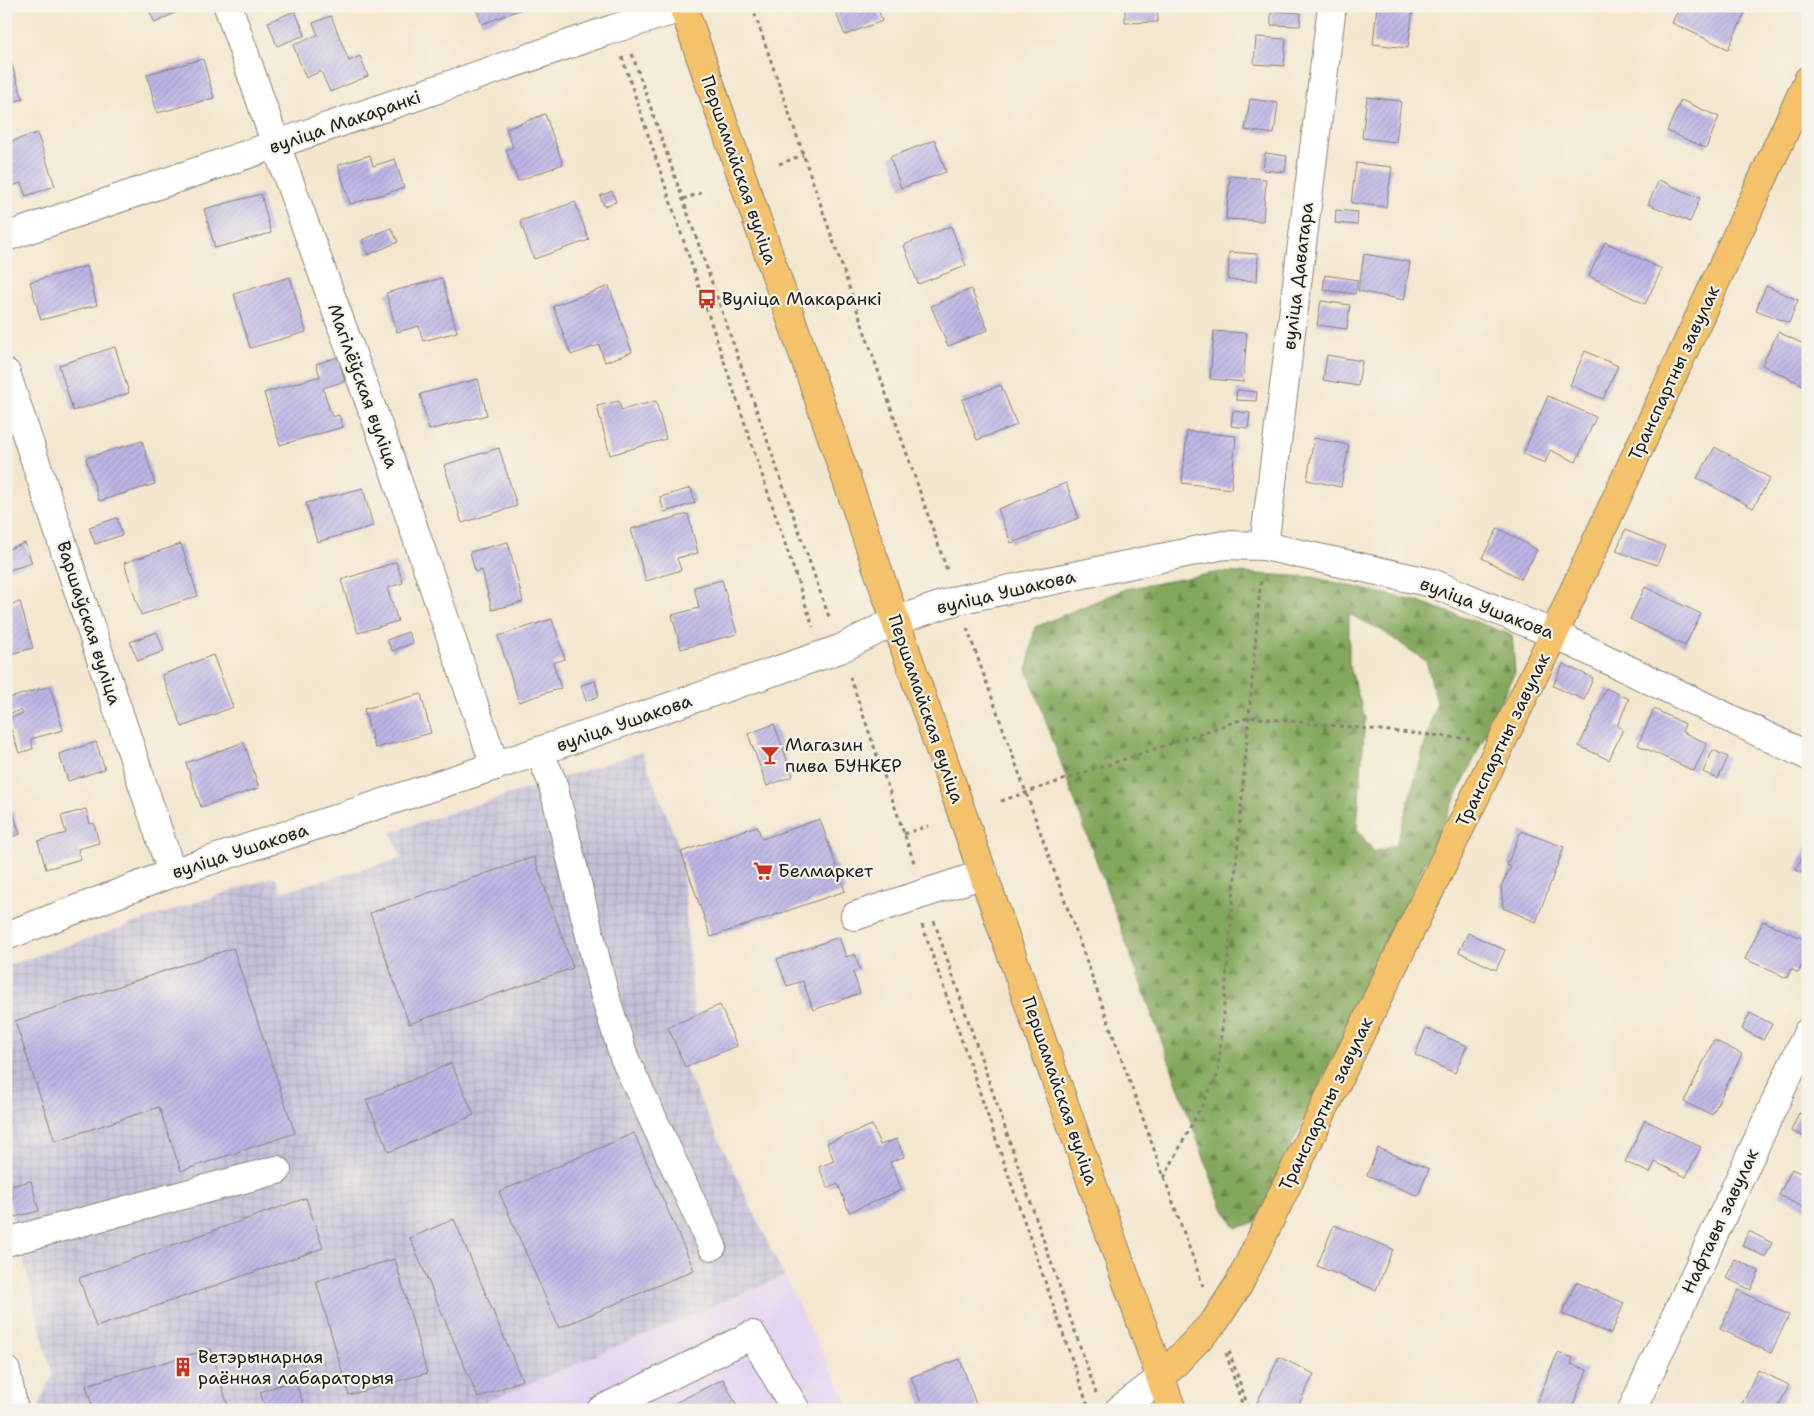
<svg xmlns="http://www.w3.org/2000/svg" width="1814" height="1416" font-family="'Shantell Sans',sans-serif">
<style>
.built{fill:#e4d3f1}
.industrial{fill:url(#industrial-grid)}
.forest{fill:url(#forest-firs);stroke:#50623c;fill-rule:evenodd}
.building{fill:url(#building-hatch)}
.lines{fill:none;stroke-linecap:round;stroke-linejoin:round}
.minor-casing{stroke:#888175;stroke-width:30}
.major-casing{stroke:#888175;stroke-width:30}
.path{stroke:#888175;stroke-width:3;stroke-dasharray:4 4;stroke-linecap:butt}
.minor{stroke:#fff;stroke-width:28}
.major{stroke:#f4c26a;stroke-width:28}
.labels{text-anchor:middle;stroke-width:4.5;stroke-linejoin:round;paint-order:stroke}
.street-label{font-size:18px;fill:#1c1c1c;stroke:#f7f3e8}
.poi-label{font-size:18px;fill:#1c1c1c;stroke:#f7f3e8;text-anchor:start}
</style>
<defs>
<pattern id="industrial-grid" width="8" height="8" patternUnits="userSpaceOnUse" patternTransform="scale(1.25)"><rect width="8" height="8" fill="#c6c0d9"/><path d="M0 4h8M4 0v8" fill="none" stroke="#aaa4ba"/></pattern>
<pattern id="forest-firs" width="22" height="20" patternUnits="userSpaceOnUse" patternTransform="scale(1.25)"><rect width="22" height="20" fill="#83a75c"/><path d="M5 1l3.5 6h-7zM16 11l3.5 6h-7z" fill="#6a874b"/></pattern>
<pattern id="building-hatch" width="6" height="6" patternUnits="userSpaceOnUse" patternTransform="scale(1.25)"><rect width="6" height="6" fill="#beb5e6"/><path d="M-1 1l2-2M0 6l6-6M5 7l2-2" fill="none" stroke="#a39bc5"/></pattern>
</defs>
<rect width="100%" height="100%" fill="#f7f3e8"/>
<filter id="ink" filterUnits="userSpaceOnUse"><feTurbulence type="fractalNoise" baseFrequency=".02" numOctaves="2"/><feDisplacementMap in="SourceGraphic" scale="10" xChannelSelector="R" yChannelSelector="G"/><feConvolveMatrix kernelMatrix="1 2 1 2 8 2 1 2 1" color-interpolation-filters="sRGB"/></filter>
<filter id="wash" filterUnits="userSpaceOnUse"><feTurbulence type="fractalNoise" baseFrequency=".0096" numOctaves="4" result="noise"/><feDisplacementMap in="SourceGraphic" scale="20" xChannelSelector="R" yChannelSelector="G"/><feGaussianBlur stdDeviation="1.12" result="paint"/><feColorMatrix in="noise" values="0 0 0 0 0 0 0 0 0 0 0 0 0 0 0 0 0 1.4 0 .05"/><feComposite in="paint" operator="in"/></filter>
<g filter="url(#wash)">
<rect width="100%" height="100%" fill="#f3e6ce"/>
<!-- built -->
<polygon class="built" points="784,1276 851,1410 467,1410"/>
<!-- industrial -->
<polygon class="industrial" points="642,752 681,852 694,1015 720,1005 737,1046 685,1068 784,1276 467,1410 41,1410 40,1403 52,1375 6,1189 6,966 275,876 281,892 402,858 391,832"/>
<!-- forest -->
<path class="forest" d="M1220,572L1312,577L1423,603L1512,635L1515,672L1256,1222L1236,1228L1221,1205L1027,669L1035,627L1125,589ZM1349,614L1381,630L1426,661L1437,702L1396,845L1374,852L1357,829L1365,718L1349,664Z"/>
<g id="blocks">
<!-- building -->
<g class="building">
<polygon points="147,6 188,6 155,23"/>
<polygon points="475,6 530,6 482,24"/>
<polygon points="833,6 877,6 882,21 845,35"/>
<polygon points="1125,6 1157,6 1158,22 1125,23"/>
<polygon points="1377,6 1413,9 1408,48 1373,44"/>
<polygon points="1680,6 1748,6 1728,49 1672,23"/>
<polygon points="295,11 305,35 277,46 268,22"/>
<polygon points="1271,11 1301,13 1300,26 1271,25"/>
<polygon points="331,16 349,61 360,56 368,76 330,92 321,71 306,78 293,45 318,35 313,23"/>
<polygon points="1256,37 1286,39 1284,66 1254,64"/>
<polygon points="6,47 23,99 6,104"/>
<polygon points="203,59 214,98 157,113 147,74"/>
<polygon points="1367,97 1401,101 1396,142 1362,138"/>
<polygon points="1250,99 1278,103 1274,134 1245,130"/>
<polygon points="1681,100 1719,117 1706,148 1667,131"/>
<polygon points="545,114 563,164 518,181 506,150 513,147 506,129"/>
<polygon points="37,133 55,186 26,196 21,183 6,188 6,143"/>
<polygon points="935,140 946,172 901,188 890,157"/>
<polygon points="1265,153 1287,156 1285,172 1263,170"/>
<polygon points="370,155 373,166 395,159 404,188 350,204 338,165"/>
<polygon points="1356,163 1392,167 1386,207 1351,203"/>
<polygon points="1230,176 1266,179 1263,221 1226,219"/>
<polygon points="1659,180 1700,198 1690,222 1648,204"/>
<polygon points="612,191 616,202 604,206 600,196"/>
<polygon points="261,194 271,233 215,248 204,209"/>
<polygon points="575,202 589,240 534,259 520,221"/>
<polygon points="1336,210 1358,212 1357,225 1335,223"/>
<polygon points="951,226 966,266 918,284 904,245"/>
<polygon points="391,228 398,242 368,255 362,240"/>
<polygon points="1605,242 1662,269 1645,304 1589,276"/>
<polygon points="1229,252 1258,254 1257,281 1228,280"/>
<polygon points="1364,254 1410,262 1404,300 1358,291"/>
<polygon points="87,266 97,305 41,320 30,282"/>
<polygon points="1325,275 1358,280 1355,294 1323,290"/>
<polygon points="290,277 306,332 250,348 234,294"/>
<polygon points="442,278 457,332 423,341 419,326 397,332 386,293"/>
<polygon points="609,286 632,352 605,362 599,345 571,355 553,306"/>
<polygon points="1766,286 1798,300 1789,323 1756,310"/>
<polygon points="971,289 988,330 948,346 931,306"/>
<polygon points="1321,301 1350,305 1347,329 1317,325"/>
<polygon points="1214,331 1247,333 1243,382 1210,379"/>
<polygon points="1778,332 1808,346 1808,380 1805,386 1762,365"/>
<polygon points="115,347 129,393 73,411 59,365"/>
<polygon points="1585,351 1618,366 1603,399 1570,385"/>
<polygon points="1327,355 1362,361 1358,386 1323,380"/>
<polygon points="338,357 345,381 323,388 332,417 339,415 343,427 280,445 264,393 320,376 316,364"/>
<polygon points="478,379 487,415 429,430 420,394"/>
<polygon points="1001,385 1017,425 977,440 962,400"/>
<polygon points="1237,390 1257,392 1256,401 1236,400"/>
<polygon points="1548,396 1596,417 1576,462 1550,450 1545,463 1523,454"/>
<polygon points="619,401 621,410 656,401 666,439 610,455 597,406"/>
<polygon points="1233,411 1250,413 1248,428 1231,426"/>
<polygon points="1187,431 1236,436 1231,489 1182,483"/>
<polygon points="1314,438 1349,445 1341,487 1307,480"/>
<polygon points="142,441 155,484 99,501 86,458"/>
<polygon points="1715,447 1770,478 1753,508 1697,478"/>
<polygon points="499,448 517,506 462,523 444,465"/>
<polygon points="1066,483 1079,518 1011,543 998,509"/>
<polygon points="363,488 373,526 317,542 306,503"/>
<polygon points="691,488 695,503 664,512 660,497"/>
<polygon points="688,514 698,553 677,558 681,570 646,581 631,529"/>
<polygon points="117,518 122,535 95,544 89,527"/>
<polygon points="1498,528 1537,550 1521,579 1482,558"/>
<polygon points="1625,530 1665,546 1657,565 1616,551"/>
<polygon points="508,542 523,602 492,610 482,570 475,572 470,552"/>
<polygon points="25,543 32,563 6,571 6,550"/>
<polygon points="181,544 198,596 141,615 124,563"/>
<polygon points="396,562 403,583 387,588 398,621 358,633 341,580"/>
<polygon points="722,580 737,634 681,649 672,615 699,608 694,587"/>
<polygon points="1645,587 1701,614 1685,646 1630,619"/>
<polygon points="20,602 33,648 6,655 6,606"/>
<polygon points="552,619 565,659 553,663 561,688 519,702 498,636"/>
<polygon points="157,632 164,651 138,661 130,642"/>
<polygon points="408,632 413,643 392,651 387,640"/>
<polygon points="213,655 233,707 182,727 162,675"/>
<polygon points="1563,664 1593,678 1584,700 1553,686"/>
<polygon points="595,681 599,696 586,701 581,685"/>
<polygon points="50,686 63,730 31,739 33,749 19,753 10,726 6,727 6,719 23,714 21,710 8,714 6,699"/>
<polygon points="1606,688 1629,699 1617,726 1623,729 1609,760 1579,746"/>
<polygon points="421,694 431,733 375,748 364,709"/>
<polygon points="1654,709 1685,724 1682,732 1707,743 1694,771 1638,745"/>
<polygon points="774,724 793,776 767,786 748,734"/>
<polygon points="96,742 105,769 68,781 59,754"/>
<polygon points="244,742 259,788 201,807 186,763"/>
<polygon points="1713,750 1728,757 1718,779 1703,772"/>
<polygon points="6,797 8,797 20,834 6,839"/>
<polygon points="86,809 90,824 94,823 99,843 78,849 81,859 46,869 38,841 66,833 61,816"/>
<polygon points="820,819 845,891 711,937 681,852 757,826 762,839"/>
<polygon points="1521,831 1564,847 1536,922 1503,908 1501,886 1511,867 1507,865"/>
<polygon points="1808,843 1808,875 1796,870"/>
<polygon points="534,857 573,968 409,1024 370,913"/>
<polygon points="1763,921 1808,941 1808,953 1798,973 1791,969 1787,978 1745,959"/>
<polygon points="1468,933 1505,950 1496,970 1459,952"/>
<polygon points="839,937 846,957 855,954 860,970 853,972 860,993 813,1010 803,981 787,986 777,959"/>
<polygon points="233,948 295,1133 181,1171 159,1107 55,1141 15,1021"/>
<polygon points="720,1005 737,1046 685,1067 668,1027"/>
<polygon points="1750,1013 1772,1024 1763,1040 1742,1029"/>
<polygon points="1426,1028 1467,1046 1455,1073 1415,1055"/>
<polygon points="1714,1040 1742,1054 1712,1115 1684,1102"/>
<polygon points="451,1063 474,1115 389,1152 366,1100"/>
<polygon points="1799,1113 1808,1116 1808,1138 1791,1131"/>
<polygon points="1645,1120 1701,1147 1686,1177 1655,1162 1650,1173 1625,1162"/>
<polygon points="872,1125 880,1145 897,1139 904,1157 890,1162 902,1190 849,1212 838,1184 828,1188 819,1167 834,1161 827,1143"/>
<polygon points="634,1133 694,1270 559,1328 499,1192"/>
<polygon points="1378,1148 1429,1169 1418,1196 1367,1175"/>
<polygon points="1792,1169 1808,1177 1808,1210 1779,1195"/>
<polygon points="31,1181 39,1211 14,1217 6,1187"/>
<polygon points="306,1198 323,1248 96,1327 79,1278"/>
<polygon points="454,1219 522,1380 478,1398 410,1238"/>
<polygon points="1334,1225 1393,1249 1376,1290 1317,1266"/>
<polygon points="1749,1231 1772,1243 1765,1257 1742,1245"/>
<polygon points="395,1259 427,1373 349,1395 316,1281"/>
<polygon points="1735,1259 1759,1271 1751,1290 1726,1278"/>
<polygon points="1576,1282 1624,1303 1611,1334 1562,1314"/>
<polygon points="1738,1290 1789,1315 1771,1353 1720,1329"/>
<polygon points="211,1349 229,1410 93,1410 86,1385"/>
<polygon points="1558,1352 1573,1358 1571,1364 1587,1370 1571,1410 1544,1410 1535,1406"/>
<polygon points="1279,1357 1314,1374 1296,1410 1260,1410 1255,1407"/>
<polygon points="960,1359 978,1410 903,1410 921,1403 911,1377"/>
<polygon points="1758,1370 1789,1385 1777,1410 1739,1410"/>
<polygon points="723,1379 739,1410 661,1410"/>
<polygon points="295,1380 304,1406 293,1410 266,1410 260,1392"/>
</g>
</g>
</g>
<g filter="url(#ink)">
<use href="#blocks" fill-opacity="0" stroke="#888175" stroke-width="1"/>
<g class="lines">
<defs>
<g id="minor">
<polyline points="228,6 276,145 388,453 495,766"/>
<polyline points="6,237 613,29 688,6"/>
<polyline points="6,373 172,873"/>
<polyline points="1264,546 1332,6"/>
<polyline points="539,752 552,781 604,993 624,1057 712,1246"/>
<polyline points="855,916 984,874"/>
<polyline points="6,936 172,873 495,766 840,649 895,621 957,600 1224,545 1264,546 1432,583 1554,634 1808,756"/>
<polyline points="6,1242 277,1170"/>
<polyline points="6,1371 14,1410"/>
<polyline points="601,1410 752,1335 796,1410"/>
<polyline points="1119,1410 1161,1378"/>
<polyline points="1632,1410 1808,1032"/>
</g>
<g id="major">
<polyline points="683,6 976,854 1172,1410"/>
<polyline points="1161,1378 1215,1321 1239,1284 1554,634 1808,80"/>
</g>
</defs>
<!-- minor casing -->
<use href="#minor" class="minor-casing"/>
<!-- major casing -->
<use href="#major" class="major-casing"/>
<!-- path -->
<g class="path">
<polyline points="752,6 948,573"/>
<polyline points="632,54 830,620"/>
<polyline points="622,57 813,627"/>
<polyline points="779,164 803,155"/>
<polyline points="683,199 701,193"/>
<polyline points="967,628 1203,1286"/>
<polyline points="850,677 915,865"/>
<polyline points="1001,801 1249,717 1471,739"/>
<polyline points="904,834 928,826"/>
<polyline points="934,921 1096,1393"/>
<polyline points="922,925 1088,1406"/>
<polyline points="1164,1178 1218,1074 1261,577"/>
<polyline points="1229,1351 1249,1410"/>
<polyline points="1226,1353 1244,1410"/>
</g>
<!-- minor -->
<use href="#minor" class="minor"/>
<!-- major -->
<use href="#major" class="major"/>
</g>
</g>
<!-- icons -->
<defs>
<symbol id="bus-bare" viewBox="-9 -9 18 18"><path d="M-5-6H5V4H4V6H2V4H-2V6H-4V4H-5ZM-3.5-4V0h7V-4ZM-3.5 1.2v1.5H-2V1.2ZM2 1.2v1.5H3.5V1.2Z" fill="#c8321e" stroke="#f7f3e8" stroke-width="2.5" paint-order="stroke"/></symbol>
<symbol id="bar-bare" viewBox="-9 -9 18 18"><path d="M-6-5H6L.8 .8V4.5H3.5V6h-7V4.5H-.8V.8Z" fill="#c8321e" stroke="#f7f3e8" stroke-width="2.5" paint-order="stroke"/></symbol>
<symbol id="supermarket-bare" viewBox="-9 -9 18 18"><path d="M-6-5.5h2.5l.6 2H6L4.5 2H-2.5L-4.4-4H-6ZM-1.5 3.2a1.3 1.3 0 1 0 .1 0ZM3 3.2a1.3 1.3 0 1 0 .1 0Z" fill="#c8321e" stroke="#f7f3e8" stroke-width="2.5" paint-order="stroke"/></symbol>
<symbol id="building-bare" viewBox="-9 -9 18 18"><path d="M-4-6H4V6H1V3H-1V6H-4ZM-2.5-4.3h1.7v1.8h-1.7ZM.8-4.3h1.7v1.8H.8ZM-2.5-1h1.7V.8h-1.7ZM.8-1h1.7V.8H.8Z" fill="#c8321e" stroke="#f7f3e8" stroke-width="2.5" paint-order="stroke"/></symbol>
</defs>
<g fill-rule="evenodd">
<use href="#bus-bare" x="693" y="285" width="28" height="28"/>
<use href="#bar-bare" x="756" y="741" width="28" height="28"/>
<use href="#supermarket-bare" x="749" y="857" width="28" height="28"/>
<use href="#building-bare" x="169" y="1353" width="28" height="28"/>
</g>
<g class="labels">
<!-- street labels -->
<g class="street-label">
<text transform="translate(345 122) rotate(-19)" y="6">вуліца Макаранкі</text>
<text transform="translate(739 170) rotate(71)" y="6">Першамайская вуліца</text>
<text transform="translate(1298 276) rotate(-83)" y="6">вуліца Даватара</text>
<text transform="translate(1674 373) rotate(-65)" y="6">Транспартны завулак</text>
<text transform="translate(363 386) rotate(70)" y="6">Магілёўская вуліца</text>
<text transform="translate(1006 592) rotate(-13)" y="6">вуліца Ушакова</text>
<text transform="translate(1487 608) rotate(21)" y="6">вуліца Ушакова</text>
<text transform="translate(89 623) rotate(72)" y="6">Варшаўская вуліца</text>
<text transform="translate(926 709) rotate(71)" y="6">Першамайская вуліца</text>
<text transform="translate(624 723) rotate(-19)" y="6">вуліца Ушакова</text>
<text transform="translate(1503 740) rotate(-64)" y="6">Транспартны завулак</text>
<text transform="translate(240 851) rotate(-18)" y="6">вуліца Ушакова</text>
<text transform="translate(1060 1091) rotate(71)" y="6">Першамайская вуліца</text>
<text transform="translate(1326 1104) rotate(-64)" y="6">Транспартны завулак</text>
<text transform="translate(1720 1221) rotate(-65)" y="6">Нафтавы завулак</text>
</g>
<!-- poi labels -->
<g class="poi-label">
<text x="722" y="305">Вуліца Макаранкі</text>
<text x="785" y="751">Магазин<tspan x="785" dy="21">пива БУНКЕР</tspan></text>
<text x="778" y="877">Белмаркет</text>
<text x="198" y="1363">Ветэрынарная<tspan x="198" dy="21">раённая лабараторыя</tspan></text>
</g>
</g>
<!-- margin -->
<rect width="1814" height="1416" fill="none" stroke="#f7f3e8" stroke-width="25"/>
</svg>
